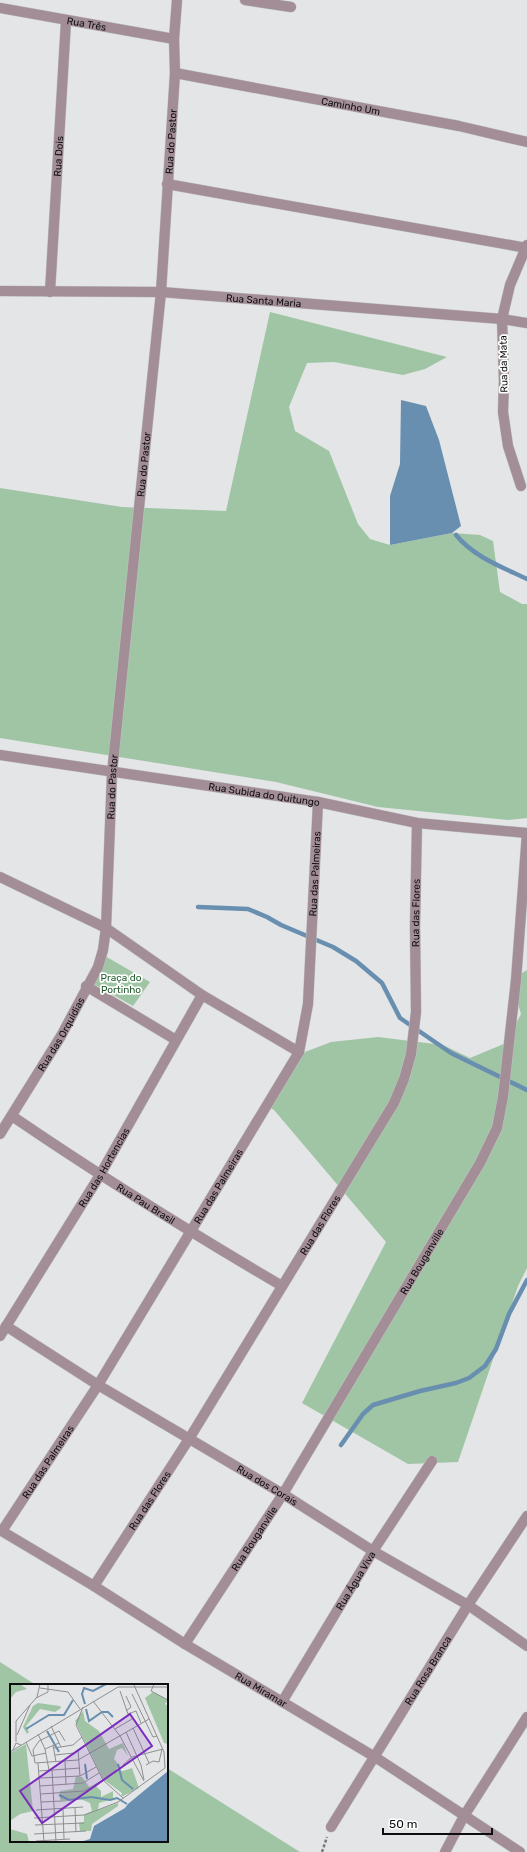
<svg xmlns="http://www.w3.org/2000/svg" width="527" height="1852" font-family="Rubik,sans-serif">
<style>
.green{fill:#a0c5a4}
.water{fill:#688eb0}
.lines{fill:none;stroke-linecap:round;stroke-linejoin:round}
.stream{stroke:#688eb0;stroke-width:4.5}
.street-casing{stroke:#c1c3c4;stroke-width:11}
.path{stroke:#767778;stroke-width:2.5;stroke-dasharray:3 2;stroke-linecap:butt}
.street{stroke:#a38d96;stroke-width:10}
.labels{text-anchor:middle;stroke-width:3.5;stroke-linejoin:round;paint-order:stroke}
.street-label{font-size:10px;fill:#0d0e0e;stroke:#fff}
.park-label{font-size:10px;fill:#215c2d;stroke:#fff}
.inset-river{fill:none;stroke:#688eb0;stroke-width:2}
.inset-road{fill:none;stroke:#8d8f90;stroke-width:1}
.view{fill:#7b2cbf;fill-opacity:0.15;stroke:#7b2cbf;stroke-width:2}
.inset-edge{fill:none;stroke:#0d0e0e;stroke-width:2}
</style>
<rect width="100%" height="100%" fill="#e3e5e7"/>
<!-- green -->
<g class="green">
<polygon points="270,312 447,357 425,369 403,375 334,362 307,363 289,407 295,431 329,451 358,524 370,539 390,545 452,533 480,535 493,541 500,592 522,604 527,604 527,818 508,820 378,807 276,782 0,738 0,488 122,507 226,511"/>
<polygon points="105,956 150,982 133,1006 90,982"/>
<polygon points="527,970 527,1268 518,1286 458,1462 408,1464 302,1403 386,1242 274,1110 266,1105 273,1095 269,1092 305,1052 331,1042 378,1037 443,1045 470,1058 506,1043 521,1014 511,980"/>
<polygon points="0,1662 36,1685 11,1685 11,1841 167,1841 167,1768 300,1852 0,1852"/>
</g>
<!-- water -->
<polygon class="water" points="401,400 426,406 439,440 461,526 452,533 390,545 390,496 400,464"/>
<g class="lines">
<!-- stream -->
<g class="stream">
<path d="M456,535C474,557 502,567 527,579"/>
<polyline points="198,907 248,909 267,917 281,925 333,947 356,961 382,983 400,1018 451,1053 527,1090"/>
<polyline points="341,1445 363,1414 373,1405 420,1391 456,1383 469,1378 485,1366 496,1349 509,1314 527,1280"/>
</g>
<defs>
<g id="street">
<polyline points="245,0 291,7"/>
<path id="s1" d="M0,8L174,39"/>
<path id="s2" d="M175,73L459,126L527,142"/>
<polyline points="167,184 527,248"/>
<path id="s3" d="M0,291L161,292L502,319L527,323"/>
<path id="s4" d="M50,292L66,21"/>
<polyline points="521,486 508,446 503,412 504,381 502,319 510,285 527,245"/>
<path id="s5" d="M0,755L318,802L417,823L527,833"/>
<polyline points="0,877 106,928 202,995 299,1052"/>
<polyline points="86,986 176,1040"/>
<path id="s6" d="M12,1116C100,1176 190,1232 282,1286"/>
<path id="s7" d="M0,1134L61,1036L98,967L103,950L106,928L112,773L161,292L175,73L174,39L177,0"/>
<path id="s8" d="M6,1326L98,1385L283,1494L373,1551L468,1605L527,1646"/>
<path id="s9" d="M0,1336L100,1175L202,995"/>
<path id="s10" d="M0,1530L94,1586L185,1644L375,1757L520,1852"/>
<path id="s11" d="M2,1531L98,1385L299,1052L308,1004L318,802"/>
<path id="s12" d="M94,1586L189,1439L394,1103L404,1079L411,1054L416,1012L415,926L417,823"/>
<path id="s13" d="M185,1644L283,1494L480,1163L497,1128L503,1097L516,980L527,833"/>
<path id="s14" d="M282,1702L373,1551L432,1461"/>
<path id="s15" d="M331,1827L468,1605L527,1516"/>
<polyline points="445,1852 464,1816 527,1717"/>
</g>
</defs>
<!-- street casing -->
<use href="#street" class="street-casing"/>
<!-- path -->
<polyline class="path" points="322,1852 327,1837"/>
<!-- street -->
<use href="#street" class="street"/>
</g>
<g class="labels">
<!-- street labels -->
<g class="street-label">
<text dy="4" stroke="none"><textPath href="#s1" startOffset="88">Rua Três</textPath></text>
<text dy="4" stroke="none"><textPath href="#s2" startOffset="179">Caminho Um</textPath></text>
<text dy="4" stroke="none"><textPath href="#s7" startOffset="1023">Rua do Pastor</textPath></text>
<text dy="4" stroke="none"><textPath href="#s4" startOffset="136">Rua Dois</textPath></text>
<text dy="4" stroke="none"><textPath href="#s3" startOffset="264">Rua Santa Maria</textPath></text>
<text transform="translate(503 364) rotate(-91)" y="4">Rua da Mata</text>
<text dy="4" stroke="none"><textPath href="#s7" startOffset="699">Rua do Pastor</textPath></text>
<text dy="4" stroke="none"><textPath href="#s7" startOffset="375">Rua do Pastor</textPath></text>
<text dy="4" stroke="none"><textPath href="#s5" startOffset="267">Rua Subida do Quitungo</textPath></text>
<text dy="4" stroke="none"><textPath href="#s11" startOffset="743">Rua das Palmeiras</textPath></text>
<text dy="4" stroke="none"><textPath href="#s12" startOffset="762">Rua das Flores</textPath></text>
<text dy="4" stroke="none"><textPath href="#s7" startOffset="117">Rua das Orquidias</textPath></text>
<text dy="4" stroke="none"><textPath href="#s9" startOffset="198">Rua das Hortencias</textPath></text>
<text dy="4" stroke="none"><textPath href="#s11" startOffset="407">Rua das Palmeiras</textPath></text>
<text dy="4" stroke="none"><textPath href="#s6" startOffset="160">Rua Pau Brasil</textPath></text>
<text dy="4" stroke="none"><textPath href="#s12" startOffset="426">Rua das Flores</textPath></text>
<text dy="4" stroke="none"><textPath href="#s13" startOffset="450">Rua Bouganville</textPath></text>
<text dy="4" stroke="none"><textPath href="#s11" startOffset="83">Rua das Palmeiras</textPath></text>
<text dy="4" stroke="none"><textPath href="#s8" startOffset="306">Rua dos Corais</textPath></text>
<text dy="4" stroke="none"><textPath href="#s12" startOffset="102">Rua das Flores</textPath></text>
<text dy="4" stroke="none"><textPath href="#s13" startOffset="126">Rua Bouganville</textPath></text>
<text dy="4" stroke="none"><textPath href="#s14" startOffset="142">Rua Água Viva</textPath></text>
<text dy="4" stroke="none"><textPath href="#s15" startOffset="184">Rua Rosa Branca</textPath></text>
<text dy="4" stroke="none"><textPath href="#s10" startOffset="306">Rua Miramar</textPath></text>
</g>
<!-- park labels -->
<g class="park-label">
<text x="121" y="981">Praça do<tspan x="121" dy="12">Portinho</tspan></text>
</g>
</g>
<!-- overview -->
<g transform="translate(10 1684)">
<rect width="158" height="158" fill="#e3e5e7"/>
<path d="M0,0H10L17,5L6,8L0,15ZM143,8L158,16L155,20L158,22V60L154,59L135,14ZM28,19L50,22L51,24L45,28L30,25L16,42L19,48L17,50L13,43L23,22ZM73,27L75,37L89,47L99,65L113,59L118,72L112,64L107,66L104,75L109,81L106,86L113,87L122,84L129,104L111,113L112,109L93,95L65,37ZM16,60L23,127L10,130L0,137V69ZM66,92L72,93L80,104L86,102L91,107V113L103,107V115L89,119L88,126L108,119V122L82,140L81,147H70L69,139L74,138V131L82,127L80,119L68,114L53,118L50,115V107L63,105ZM0,145L17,150L19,158H0Z" fill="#a0c5a4"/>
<path d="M158,87V158H70L80,155L84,142L115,124L118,120Z" fill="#688eb0"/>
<path class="inset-river" d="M75,20L72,10L74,4L83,7L96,0M76,25L79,37L92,28H98L103,33M16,45L39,31H54L63,16M37,47L49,68M75,80L77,95M108,80L112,96L123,105M49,111L59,116L81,113L100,116L107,114L117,120"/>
<path class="inset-road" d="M144,0L141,7L158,16M30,4L58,8L70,25M110,7L118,30L126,27L131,39M122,10L143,53L147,52M26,14L38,8V0M83,17L110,52L134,97M73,23L66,41L93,96L113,114M116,27L121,23L116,12M41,42L51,63M123,44L139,79M105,45L122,35M116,48L131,81L134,96M28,50L35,65L39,86M7,51L20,21M55,57L49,47L29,57L23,66L25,79L68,76L139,35M6,58V37L27,13L30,0M16,58L22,72L36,69M43,61L46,78M44,64L63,61L72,53M35,65L49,59M3,66L6,59L11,61M68,66L70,92M0,68L108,3H158M45,71L64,69L75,61M55,77L56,101M28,79L34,158M113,81L122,73L153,65M136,81L143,77L149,78L152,65M42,86L46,158M29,87L70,84M30,94L70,92L86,83M30,102L73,99L89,89M31,110L74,107L93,96M31,118L52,117M65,124L66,148M53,125L54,155M26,126L73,123M24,134L74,131L85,127L108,118L155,84L154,68L124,1M25,141L74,139M24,150L76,147M26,157L60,155"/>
<path class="view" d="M120,30L142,62L32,139L10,107Z"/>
<rect width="158" height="158" class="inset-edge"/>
</g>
<!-- scale -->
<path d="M383 1828v6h109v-6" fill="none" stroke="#0d0e0e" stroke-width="2"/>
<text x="389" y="1828" font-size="12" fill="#0d0e0e" stroke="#ffffff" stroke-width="3" paint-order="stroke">50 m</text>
</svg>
